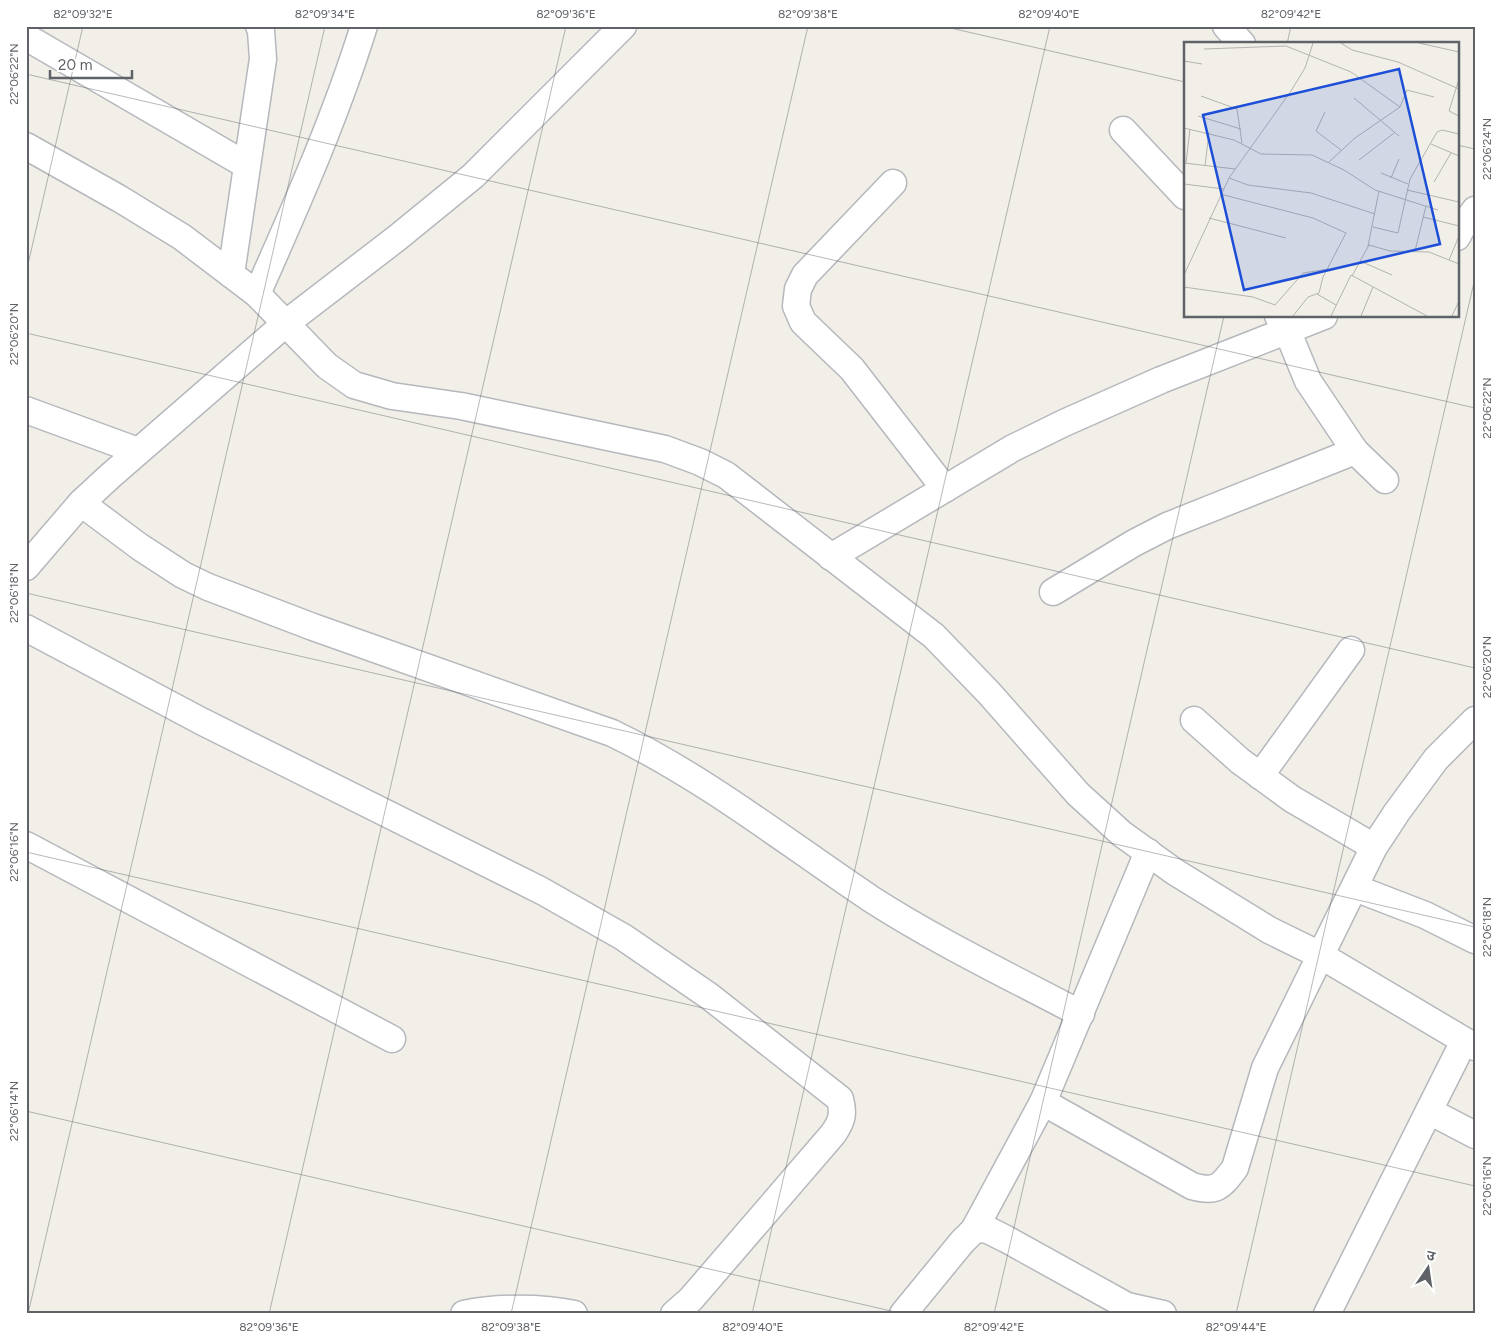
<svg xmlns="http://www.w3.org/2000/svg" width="1501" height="1340" font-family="Figtree,'Noto Sans Devanagari',sans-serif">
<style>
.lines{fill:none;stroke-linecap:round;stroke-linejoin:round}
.minor-casing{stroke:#b5b8bc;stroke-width:29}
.minor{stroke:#fff;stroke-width:26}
.ticks{fill:none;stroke:#5f6368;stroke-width:1;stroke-opacity:0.45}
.inset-road{fill:none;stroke:#b3b3b1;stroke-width:1}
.view{fill:#1d4ed8;fill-opacity:0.15;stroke:#1d4ed8;stroke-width:2.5}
.inset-edge{fill:none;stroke:#5f6368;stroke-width:2.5}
.neatline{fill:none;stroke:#5f6368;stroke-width:2}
.ticks-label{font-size:12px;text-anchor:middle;fill:#5f6368}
</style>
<rect width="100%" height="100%" fill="#f1efe8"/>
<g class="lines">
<defs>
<g id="minor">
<polyline points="1226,26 1242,44"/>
<polyline points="26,37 246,165"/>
<polyline points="1123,130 1185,196"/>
<polyline points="26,146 120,199 182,237 257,294 327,366 354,385 392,396 461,406 665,449 700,462 726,475 934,636 989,693 1078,794 1122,834 1175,872 1269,930 1320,955 1475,1047"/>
<polyline points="893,183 805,275 798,289 796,306 803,322 852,369 945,489"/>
<polyline points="1457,237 1464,224 1475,210"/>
<polyline points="231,274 263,59 261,31 259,26"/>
<path d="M257,294C296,206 335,119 364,26"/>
<polyline points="1278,316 1287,330 1308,381 1355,451 1385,480"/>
<polyline points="26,410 138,451"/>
<path d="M81,503L140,547L183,575L208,587L313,627L612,733C705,778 786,842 871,899C938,942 1011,977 1081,1014"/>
<polyline points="831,557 1013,448 1064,423 1161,380 1324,316"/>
<polyline points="26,567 81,503 109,477 285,324 397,238 473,176 623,26"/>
<polyline points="1053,592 1134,543 1167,526 1355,451"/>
<path d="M26,628L201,721L542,891L623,937L709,996L840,1099C844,1114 842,1121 833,1134L691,1299L674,1314"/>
<polyline points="1194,720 1240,761 1292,799 1374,847"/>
<polyline points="1260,776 1351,650"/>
<polyline points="26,845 392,1039"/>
<polyline points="1355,888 1425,915 1475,940"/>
<path d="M1043,1102L1192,1186C1216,1193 1221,1187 1235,1168L1265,1068L1374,847L1397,812L1436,759L1475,720"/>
<polyline points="1429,1111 1475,1135"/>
<polyline points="974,1230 1043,1102 1148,852"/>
<path d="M464,1314C496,1307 543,1307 574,1314"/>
<polyline points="903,1314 962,1242 974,1230 986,1229 1006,1239 1127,1306 1163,1314"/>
<polyline points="1327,1314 1464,1041"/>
</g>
</defs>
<!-- minor casing -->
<use href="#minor" class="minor-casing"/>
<!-- minor -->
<use href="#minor" class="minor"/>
</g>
<!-- ticks -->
<path class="ticks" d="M942,26L1185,82M1287,44L1291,26M26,74L1475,408M1457,145L1475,149M26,273L83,26M26,333L1475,668M26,593L1475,927M26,852L1475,1186M26,1111L904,1314M28,1314L325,26M269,1314L566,26M511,1314L808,26M752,1314L1050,26M994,1314L1224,316M1236,1314L1475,278"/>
<!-- overview -->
<g transform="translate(1184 42)">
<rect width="275" height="275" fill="#f1efe8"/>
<path class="inset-road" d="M157,1L168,8L214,20L275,47M235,1L275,10M20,7L102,4L167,30L216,65M0,19L18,22M275,37L265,69L275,74M17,54L53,67L58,101M170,56L215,94M141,70L132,89L157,108M14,74L57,87M0,86L50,98L77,112L128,113L160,128L191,148L254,168M247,102L275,114M175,118L210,91M145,120L171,96L216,65L223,48L250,55M0,121L51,127M2,121L6,87M21,124L25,90M197,131L224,142M45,136L64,143L127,151L191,172M207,136L215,117M250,140L267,111M0,142L40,147M223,148L275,160M36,152L129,176L162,191L139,235L135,251L124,255L109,274M239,175L275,184M25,176L102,196M189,185L214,191L226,137L253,90L258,88L275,92M184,204L195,149M231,209L242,164M265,218L275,194M176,219L208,233M0,233L45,136L107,49L121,26L129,1M168,234L185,203L206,209L245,210L275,222M0,245L69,255L91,263L119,231L145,227M133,252L152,263M147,274L167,233L243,274M177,274L189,245M268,274L275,259"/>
<path class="view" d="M215,27L256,202L60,248L19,73Z"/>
<rect width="275" height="275" class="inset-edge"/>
</g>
<!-- border -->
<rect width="1501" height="1340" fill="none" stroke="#ffffff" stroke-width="55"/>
<!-- north arrow -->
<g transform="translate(1428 1268) rotate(13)" stroke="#ffffff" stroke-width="4" paint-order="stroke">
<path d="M0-4L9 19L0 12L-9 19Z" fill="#5f6368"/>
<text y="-8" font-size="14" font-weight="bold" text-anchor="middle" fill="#5f6368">उ</text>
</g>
<!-- scale -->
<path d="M50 70v8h82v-8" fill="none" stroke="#5f6368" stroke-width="2.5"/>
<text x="58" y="70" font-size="15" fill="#5f6368" stroke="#ffffff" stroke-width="4" paint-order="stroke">20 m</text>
<rect x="28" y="28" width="1446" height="1284" class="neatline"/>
<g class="ticks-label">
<text x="83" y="18">82°09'32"E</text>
<text x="325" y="18">82°09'34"E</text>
<text x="566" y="18">82°09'36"E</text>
<text x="808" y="18">82°09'38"E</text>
<text x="1049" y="18">82°09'40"E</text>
<text x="1291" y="18">82°09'42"E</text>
<text transform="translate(14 74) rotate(-90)" y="4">22°06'22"N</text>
<text transform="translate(1487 149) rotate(-90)" y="4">22°06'24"N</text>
<text transform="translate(14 334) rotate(-90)" y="4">22°06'20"N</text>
<text transform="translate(1487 408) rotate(-90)" y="4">22°06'22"N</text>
<text transform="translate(14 593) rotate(-90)" y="4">22°06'18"N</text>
<text transform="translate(1487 667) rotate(-90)" y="4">22°06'20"N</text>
<text transform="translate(14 852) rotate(-90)" y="4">22°06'16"N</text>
<text transform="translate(1487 927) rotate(-90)" y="4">22°06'18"N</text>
<text transform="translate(14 1111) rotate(-90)" y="4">22°06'14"N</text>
<text transform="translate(1487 1186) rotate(-90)" y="4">22°06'16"N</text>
<text x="269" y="1331">82°09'36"E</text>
<text x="511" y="1331">82°09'38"E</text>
<text x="753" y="1331">82°09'40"E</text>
<text x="994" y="1331">82°09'42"E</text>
<text x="1236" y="1331">82°09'44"E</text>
</g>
</svg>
